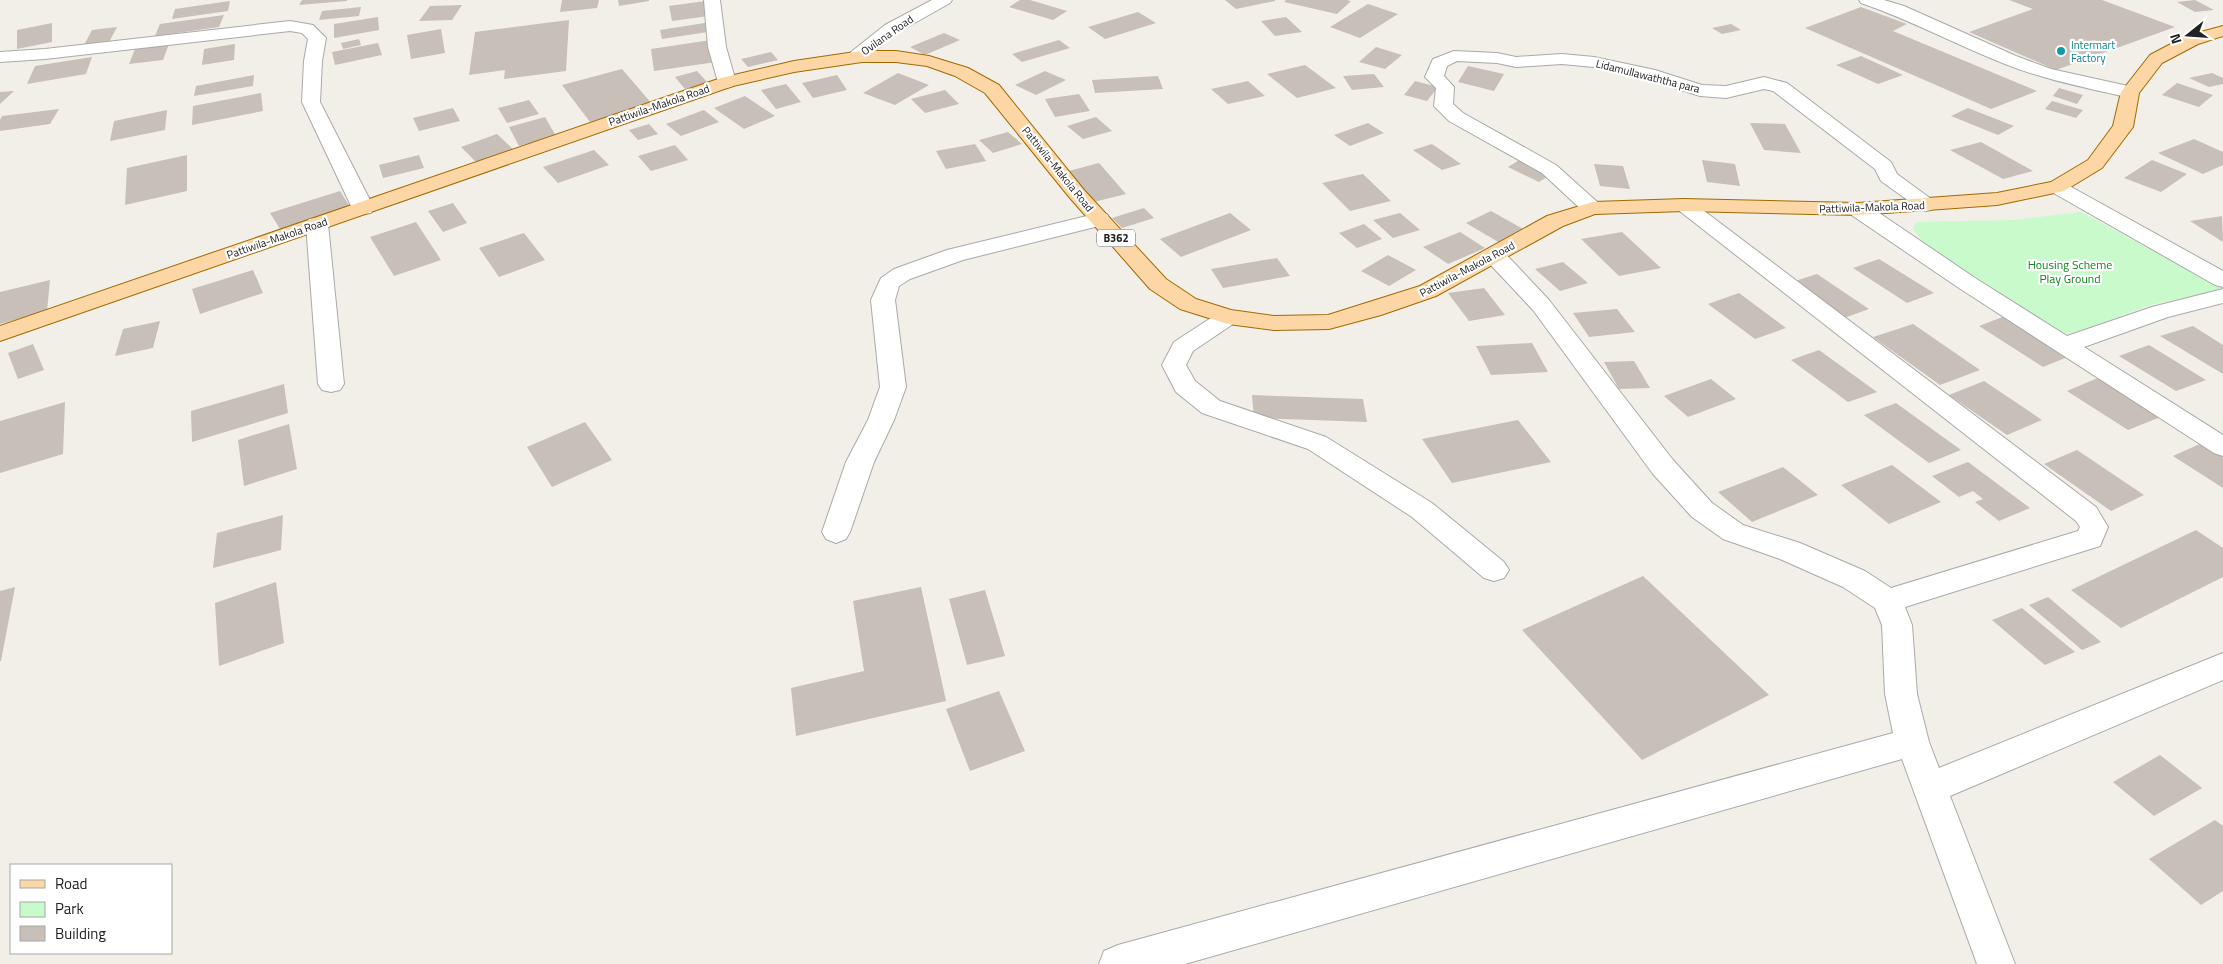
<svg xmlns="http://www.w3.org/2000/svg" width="2223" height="964" font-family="'Titillium Web',sans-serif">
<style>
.park{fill:#c8facc}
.building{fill:#c7bfb8}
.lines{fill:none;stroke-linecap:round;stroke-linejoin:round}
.minor-casing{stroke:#a9a9a9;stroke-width:2}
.major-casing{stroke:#a06b00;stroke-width:2}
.minor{fill:#fff;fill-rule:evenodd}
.major{fill:#fcd6a4;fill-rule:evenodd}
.culture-dot{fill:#0f9aa8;stroke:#fff;stroke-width:2}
.labels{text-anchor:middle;stroke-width:4.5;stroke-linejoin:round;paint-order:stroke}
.far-street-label{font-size:11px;fill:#222;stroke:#fff}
.far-culture-label{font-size:11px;fill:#0d838f;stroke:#fff;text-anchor:start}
.shield{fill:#fff;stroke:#646464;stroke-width:1}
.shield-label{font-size:11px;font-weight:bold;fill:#222}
.park-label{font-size:12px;fill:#0c8416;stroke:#fff}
</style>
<rect width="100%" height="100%" fill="#f2efe9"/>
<!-- park -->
<path class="park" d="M2081,212L2222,288C2198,296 2175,299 2151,305C2121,314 2092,331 2060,334L1930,251L1913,229L1916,222L2013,220Z"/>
<!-- building -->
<g class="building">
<polygon points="302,0 347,0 347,1 299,5"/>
<polygon points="562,0 599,0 597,8 560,12"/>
<polygon points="618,0 649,0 649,1 619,6"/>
<polygon points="1020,0 1030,0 1067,11 1053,20 1009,7"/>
<polygon points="1225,0 1275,0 1275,1 1236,9"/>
<polygon points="1286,0 1346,0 1351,1 1337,14 1284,2"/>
<polygon points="2009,0 2102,0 2175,27 2056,70 1969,32 2033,9"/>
<polygon points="2195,0 2214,10 2195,12 2177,2"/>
<polygon points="230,1 228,11 172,19 175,9"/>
<polygon points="705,1 709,16 672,21 669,6"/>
<polygon points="1368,4 1398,14 1360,38 1330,27"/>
<polygon points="462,5 452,20 419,21 430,6"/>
<polygon points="361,7 359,16 319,20 322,11"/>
<polygon points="1861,7 1907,24 1893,31 2037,91 1991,109 1805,28"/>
<polygon points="1138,12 1156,23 1105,39 1088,27"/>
<polygon points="224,15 219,27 155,36 160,24"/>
<polygon points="378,17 379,30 334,38 334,24"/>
<polygon points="1286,17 1302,32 1275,36 1261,21"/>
<polygon points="569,20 566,71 504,79 505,70 469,75 475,32"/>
<polygon points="711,22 714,31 662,39 660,30"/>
<polygon points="52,23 52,42 17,49 17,30"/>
<polygon points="1731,24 1741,30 1722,34 1712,28"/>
<polygon points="117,27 108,44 83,47 92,30"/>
<polygon points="441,29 445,53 411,59 407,35"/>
<polygon points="944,33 960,40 925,55 910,47"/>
<polygon points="359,39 361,45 343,49 341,43"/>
<polygon points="711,40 716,62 654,71 651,49"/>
<polygon points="1059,40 1070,48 1022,62 1012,54"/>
<polygon points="378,43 382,55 335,65 332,52"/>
<polygon points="169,44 163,60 129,64 135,49"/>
<polygon points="235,44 234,60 202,65 204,49"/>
<polygon points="1376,47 1402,55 1385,69 1359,62"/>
<polygon points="771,52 778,60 748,67 741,59"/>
<polygon points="1861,56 1903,75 1878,84 1836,65"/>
<polygon points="92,57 86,74 27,84 35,66"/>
<polygon points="1305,65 1336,88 1297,98 1267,74"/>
<polygon points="1468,66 1504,74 1494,91 1458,82"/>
<polygon points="622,69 652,104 590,122 562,85"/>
<polygon points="697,71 708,83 685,89 675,77"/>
<polygon points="1045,71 1066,80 1036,95 1015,85"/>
<polygon points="898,73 929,85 895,105 863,93"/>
<polygon points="2212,73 2223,78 2223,84 2209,87 2189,78"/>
<polygon points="1374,74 1384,87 1352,90 1343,76"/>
<polygon points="254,75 253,86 194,96 196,86"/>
<polygon points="837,75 847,90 813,98 802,83"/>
<polygon points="1158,76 1163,89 1095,93 1092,80"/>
<polygon points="1248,81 1265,96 1228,104 1211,89"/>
<polygon points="1415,81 1438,87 1427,101 1404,95"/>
<polygon points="2177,83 2213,95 2199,107 2162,95"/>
<polygon points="786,84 801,102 776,109 761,90"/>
<polygon points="2059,88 2083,95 2077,104 2053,96"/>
<polygon points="945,90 959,104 925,113 911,99"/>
<polygon points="14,91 0,104 0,92"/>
<polygon points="261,93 263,111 192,125 193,106"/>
<polygon points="1079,94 1090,111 1055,117 1045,99"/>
<polygon points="745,96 775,116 744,129 714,108"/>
<polygon points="529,100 539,114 507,123 498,108"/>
<polygon points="2052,101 2083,110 2076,118 2045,109"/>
<polygon points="453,108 460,121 419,131 413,118"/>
<polygon points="1968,108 2014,126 1998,135 1951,116"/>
<polygon points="59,109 50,124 0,131 0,120 2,116"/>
<polygon points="167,110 165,130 110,141 114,121"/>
<polygon points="704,110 719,122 681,136 666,124"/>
<polygon points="545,117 556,136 519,146 509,127"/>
<polygon points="1096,117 1112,131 1083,139 1067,126"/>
<polygon points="1368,123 1384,133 1350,146 1334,135"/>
<polygon points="1750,123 1785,124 1801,153 1764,150"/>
<polygon points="649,124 658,134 638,140 629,130"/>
<polygon points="1008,132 1022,144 993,153 979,140"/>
<polygon points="497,134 515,151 478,164 461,147"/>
<polygon points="2194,139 2223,152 2223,165 2203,174 2158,153"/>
<polygon points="1981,142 2033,171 2003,179 1950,150"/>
<polygon points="975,144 986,161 946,169 936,151"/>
<polygon points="1432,144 1461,164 1442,170 1413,150"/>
<polygon points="675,145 688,160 651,171 638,156"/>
<polygon points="594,150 609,165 558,183 543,167"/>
<polygon points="187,155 187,191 125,205 127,168"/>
<polygon points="419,155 424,168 383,178 379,165"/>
<polygon points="1521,159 1552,174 1539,182 1508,167"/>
<polygon points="1702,160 1735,164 1740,186 1707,182"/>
<polygon points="2152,160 2187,174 2161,192 2124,178"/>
<polygon points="1099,163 1126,194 1090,203 1065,172"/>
<polygon points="1594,164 1623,166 1630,189 1600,186"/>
<polygon points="1363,174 1391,201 1350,211 1322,183"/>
<polygon points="340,191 350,207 280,229 270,213"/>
<polygon points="453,203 467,223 443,232 428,211"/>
<polygon points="1144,208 1154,218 1122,228 1112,218"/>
<polygon points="1491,211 1525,230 1500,243 1466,223"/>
<polygon points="1230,213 1251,230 1181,257 1160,239"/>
<polygon points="1400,213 1420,230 1393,238 1373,220"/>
<polygon points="2222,216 2223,242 2190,221"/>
<polygon points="416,222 441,260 394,276 370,237"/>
<polygon points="1364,224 1382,239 1357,248 1339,233"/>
<polygon points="1460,232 1485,248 1448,264 1423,247"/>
<polygon points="1622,232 1661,268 1619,276 1581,239"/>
<polygon points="524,233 545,260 499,277 479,248"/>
<polygon points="1388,255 1416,270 1389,286 1361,271"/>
<polygon points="1277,258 1290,276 1223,288 1211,269"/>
<polygon points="1879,259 1934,293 1907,303 1853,268"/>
<polygon points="1563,262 1588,283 1560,291 1535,269"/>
<polygon points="253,270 263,293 200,314 192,289"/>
<polygon points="1817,274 1869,309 1844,318 1792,282"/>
<polygon points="50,280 47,311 0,324 0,292"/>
<polygon points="1484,288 1505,315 1469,321 1448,293"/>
<polygon points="1739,293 1786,328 1755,339 1708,304"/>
<polygon points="1617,309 1635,332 1589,337 1573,313"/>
<polygon points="2005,316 2070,356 2043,367 1979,326"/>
<polygon points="160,321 153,348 115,356 123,329"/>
<polygon points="1913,324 1980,370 1940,385 1873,337"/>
<polygon points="2193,326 2223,345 2223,374 2160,336"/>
<polygon points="1532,343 1548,372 1491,375 1476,346"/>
<polygon points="33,344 44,370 18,379 8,353"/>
<polygon points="2149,345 2206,380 2176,391 2119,356"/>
<polygon points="1819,350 1877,392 1848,402 1791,360"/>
<polygon points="1634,361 1650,388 1619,389 1604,362"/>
<polygon points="2100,377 2163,416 2128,430 2067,391"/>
<polygon points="1711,379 1736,399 1688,417 1664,396"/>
<polygon points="1984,381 2042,420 2007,435 1949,395"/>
<polygon points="284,384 288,413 192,442 191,411"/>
<polygon points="1252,395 1363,399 1367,422 1254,418"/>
<polygon points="65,402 63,454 0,473 0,421"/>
<polygon points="1896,403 1961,450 1929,463 1864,415"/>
<polygon points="1518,420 1551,462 1452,483 1422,439"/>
<polygon points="585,422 612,460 552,487 527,447"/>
<polygon points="289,424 297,469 244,486 238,440"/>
<polygon points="2202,443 2223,457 2223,488 2173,456"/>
<polygon points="2077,450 2144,495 2111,511 2044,464"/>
<polygon points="1968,462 2030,508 1999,521 1975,502 1983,499 1973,491 1959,497 1932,476"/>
<polygon points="1892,465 1941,502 1889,524 1841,485"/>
<polygon points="1783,467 1818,495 1752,522 1718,492"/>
<polygon points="283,515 281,550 213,568 217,533"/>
<polygon points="2196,530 2223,548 2223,577 2121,628 2071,590"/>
<polygon points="1643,576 1769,695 1642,760 1522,630"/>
<polygon points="276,582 284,643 219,666 215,603"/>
<polygon points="15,587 1,661 0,661 0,591"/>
<polygon points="921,587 946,701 796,736 791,688 864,671 853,601"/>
<polygon points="985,590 1005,656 967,665 949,599"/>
<polygon points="2048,597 2101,642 2082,650 2029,605"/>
<polygon points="2022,608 2075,652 2045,665 1992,620"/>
<polygon points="999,691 1025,751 970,771 946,709"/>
<polygon points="2160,755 2202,788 2154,816 2113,782"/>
<polygon points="2215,820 2223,826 2223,891 2201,905 2149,859"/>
</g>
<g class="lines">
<defs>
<g id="minor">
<polygon points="704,0 720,0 726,47 736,82 733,86 727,88 721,86 718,82 708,47"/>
<polygon points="932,0 952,0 950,3 897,33 863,60 857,61 851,60 848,56 851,52 885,25"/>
<path d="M1859,0H1884L1904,6L2016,56L2051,69L2137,88L2139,92L2137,96L2130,98C2088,88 2045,80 2005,64C1956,45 1911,20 1861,3Z"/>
<polygon points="290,21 313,25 326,38 322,61 320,102 374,208 371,213 363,214 355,213 352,208 302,102 304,61 308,39 302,33 290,31 45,59 0,62 0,52 45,49"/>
<polygon points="1454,51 1497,53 1516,57 1562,54 1594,57 1655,70 1702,85 1726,86 1764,77 1787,83 1891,162 1897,174 1934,201 1938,205 1934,209 1927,211 1920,209 1881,181 1875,169 1773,91 1764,89 1726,98 1700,96 1644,78 1594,67 1562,64 1516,67 1497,63 1457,61 1447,66 1444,76 1454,87 1453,104 1463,113 1556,165 1604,208 1601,213 1593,214 1585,213 1542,173 1449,121 1434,106 1436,88 1425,77 1433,59"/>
<polygon points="2057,181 2064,183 2223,271 2223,287 2215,285 2050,191 2047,187 2050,183"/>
<polygon points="1684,199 1691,201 2096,507 2108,527 2100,546 1905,607 1912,625 1917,694 1929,742 1939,768 2223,653 2223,680 1950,796 2015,964 1977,964 1902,759 1185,964 1099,964 1104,951 1118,945 1893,733 1885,694 1882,625 1875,608 1843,587 1780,559 1723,539 1692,517 1653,474 1533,310 1486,260 1483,255 1486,250 1494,248 1502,250 1549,300 1673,460 1712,503 1743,525 1800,543 1865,571 1891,588 2078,531 2080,527 2076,521 1677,209 1673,205 1677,201"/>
<polygon points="1858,203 1866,204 1975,278 2067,336 2152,307 2223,289 2223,303 2168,317 2084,347 2223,435 2223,456 2214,453 1959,288 1850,214 1847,209 1850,204"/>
<polygon points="1099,213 1107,214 1110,219 1107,224 963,260 910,279 899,286 895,300 906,387 894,420 874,462 850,532 846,539 836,543 826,539 822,532 846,462 868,420 880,387 871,300 881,278 894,269 947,250"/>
<polygon points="317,218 325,219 328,224 344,384 340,390 331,392 322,390 318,384 306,224 309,219"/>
<polygon points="1228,310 1236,312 1240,317 1236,322 1193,351 1186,365 1195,381 1220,401 1326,437 1432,503 1504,562 1509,570 1504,578 1494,581 1484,578 1412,517 1308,449 1202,413 1176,392 1162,365 1174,342 1220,312"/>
</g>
<polygon id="major" points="2223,26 2223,36 2198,44 2162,63 2139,93 2133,127 2102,168 2064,191 1997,205 1858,215 1684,211 1595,214 1563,226 1436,296 1381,315 1329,329 1274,330 1228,324 1180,309 1150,289 1070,198 985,93 955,76 927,66 896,62 862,62 794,72 733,86 0,341 0,326 721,78 794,61 862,51 896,51 929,56 968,68 999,85 1084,190 1166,279 1196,299 1231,310 1274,316 1328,315 1420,286 1547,216 1593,202 1684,199 1858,203 1997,193 2051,182 2088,160 2113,126 2121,92 2150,55 2186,36"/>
</defs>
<!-- minor casing -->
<use href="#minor" class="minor-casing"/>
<!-- major casing -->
<use href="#major" class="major-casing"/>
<!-- minor -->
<use href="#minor" class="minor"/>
<!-- major -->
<use href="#major" class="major"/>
</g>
<!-- markers -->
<circle class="culture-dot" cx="2061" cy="51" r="5"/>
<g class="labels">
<!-- far-street labels -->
<g class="far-street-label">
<text transform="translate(887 35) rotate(-35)" y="4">Ovilana Road</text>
<text transform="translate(1648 76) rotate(14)" y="4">Lidamullawaththa para</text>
<text transform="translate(659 105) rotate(-19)" y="4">Pattiwila-Makola Road</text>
<text transform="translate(1058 169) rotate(51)" y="4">Pattiwila-Makola Road</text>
<text transform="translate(1872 207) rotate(-2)" y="4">Pattiwila-Makola Road</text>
<text transform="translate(277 238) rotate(-19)" y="4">Pattiwila-Makola Road</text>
<text transform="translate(1467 269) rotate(-28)" y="4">Pattiwila-Makola Road</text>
</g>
<!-- far-culture labels -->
<g class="far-culture-label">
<text x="2071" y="49">Intermart<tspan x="2071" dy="13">Factory</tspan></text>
</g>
<!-- shield labels -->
<rect class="shield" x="1097" y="229.5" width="38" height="17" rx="4"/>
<g class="shield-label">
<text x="1116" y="242">B362</text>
</g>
<!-- park labels -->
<g class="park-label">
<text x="2070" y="269">Housing Scheme<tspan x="2070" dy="14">Play Ground</tspan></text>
</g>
</g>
<!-- legend -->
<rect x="10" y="864" width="162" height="90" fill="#ffffff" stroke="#a7a7a7"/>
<rect x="20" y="880" width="25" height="8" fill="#fcd6a4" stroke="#a7a7a7"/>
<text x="55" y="889" font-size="15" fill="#222222">Road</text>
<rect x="20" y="902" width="25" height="15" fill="#c8facc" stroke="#a7a7a7"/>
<text x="55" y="914" font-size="15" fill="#222222">Park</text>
<rect x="20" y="926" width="25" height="15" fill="#c7bfb8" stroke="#a7a7a7"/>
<text x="55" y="939" font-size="15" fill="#222222">Building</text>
<!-- north arrow -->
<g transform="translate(2188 35) rotate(253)" stroke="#ffffff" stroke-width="4" paint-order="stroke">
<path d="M0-4L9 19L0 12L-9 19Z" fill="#222222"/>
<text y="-8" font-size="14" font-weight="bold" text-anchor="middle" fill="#222222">N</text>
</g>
</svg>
